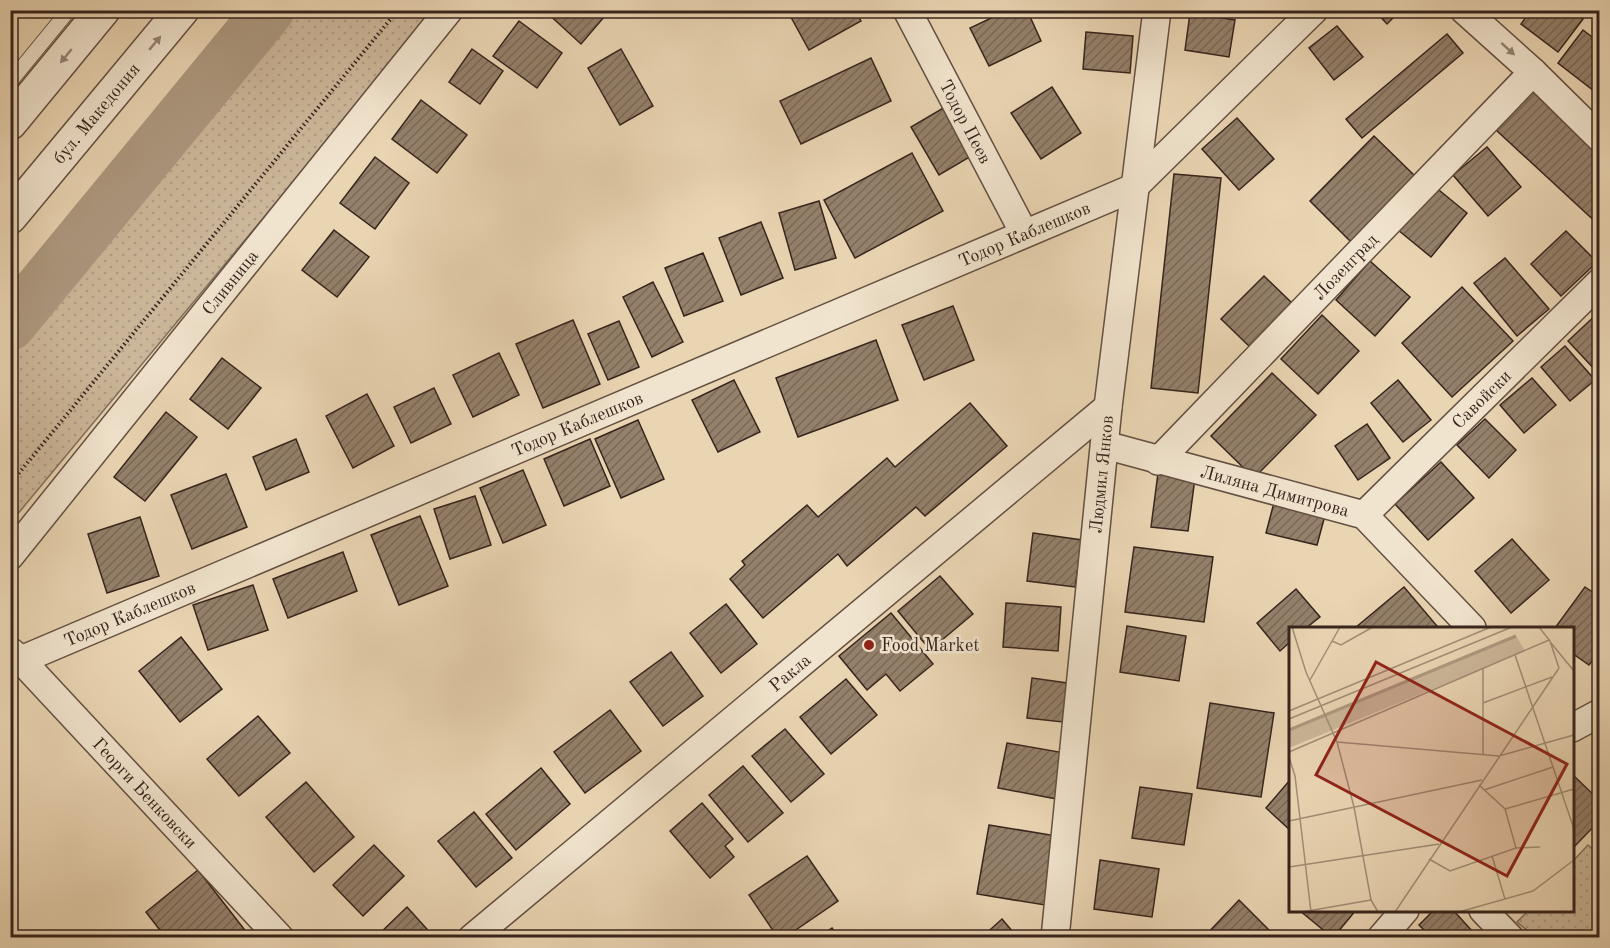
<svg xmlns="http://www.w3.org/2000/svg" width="1610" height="948" font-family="'Old Standard TT',serif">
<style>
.park{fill:url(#park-dots);stroke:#826e5c;stroke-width:1.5}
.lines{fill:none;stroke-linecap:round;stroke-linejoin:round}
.river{stroke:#ad9980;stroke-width:51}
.building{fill:url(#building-hatch);stroke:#37241d;stroke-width:1.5}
.service-casing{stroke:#645042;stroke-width:16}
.minor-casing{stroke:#645042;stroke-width:30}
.tertiary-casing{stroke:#645042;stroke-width:36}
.path{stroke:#37241d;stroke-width:4;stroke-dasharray:1.5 3;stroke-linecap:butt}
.service{stroke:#f1e4ce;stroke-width:14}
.minor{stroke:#f1e4ce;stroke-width:27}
.tertiary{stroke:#f1e4ce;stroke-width:33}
.oneway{fill:#948476}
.poi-dot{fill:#8f2418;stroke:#f1e4ce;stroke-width:2}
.labels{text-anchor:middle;stroke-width:5;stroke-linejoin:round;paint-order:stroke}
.street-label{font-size:18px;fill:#37241d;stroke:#f1e4ce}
.poi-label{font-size:18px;fill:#37241d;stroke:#f1e4ce;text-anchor:start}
.inset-river{fill:none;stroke:#ad9980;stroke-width:3}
.inset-road{fill:none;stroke:#a28e77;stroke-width:1.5}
.view{fill:#8f2418;fill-opacity:0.15;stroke:#8f2418;stroke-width:3}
.inset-edge{fill:none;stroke:#37241d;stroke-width:3}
</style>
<defs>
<pattern id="park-dots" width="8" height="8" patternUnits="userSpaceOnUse" patternTransform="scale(1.5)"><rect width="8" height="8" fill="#ccb79a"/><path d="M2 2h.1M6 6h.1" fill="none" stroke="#b09d84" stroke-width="1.8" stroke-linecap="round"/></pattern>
<pattern id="building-hatch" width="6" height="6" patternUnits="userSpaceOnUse" patternTransform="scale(1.5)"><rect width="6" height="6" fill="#94806b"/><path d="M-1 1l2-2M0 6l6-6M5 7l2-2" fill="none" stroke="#7a6957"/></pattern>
</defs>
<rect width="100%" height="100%" fill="#ead5b3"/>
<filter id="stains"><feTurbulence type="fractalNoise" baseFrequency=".00333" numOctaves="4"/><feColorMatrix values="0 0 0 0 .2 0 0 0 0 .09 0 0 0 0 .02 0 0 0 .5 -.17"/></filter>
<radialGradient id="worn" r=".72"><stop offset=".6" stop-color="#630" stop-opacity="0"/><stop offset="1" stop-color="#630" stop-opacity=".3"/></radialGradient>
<!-- park -->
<g class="park">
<polygon points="269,11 435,11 11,522 10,323"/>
<polygon points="1588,845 1599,855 1599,937 1535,937 1517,922 1528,911 1572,910 1573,861"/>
</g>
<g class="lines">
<!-- river -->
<polyline class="river" points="10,325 269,10"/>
</g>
<!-- building -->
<g class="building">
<polygon points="544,10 610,10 581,44"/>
<polygon points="787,10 855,10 861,21 809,50"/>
<polygon points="1008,10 1027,10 1041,41 989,66 970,28"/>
<polygon points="1374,10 1401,10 1387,24"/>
<polygon points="1531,10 1572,10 1583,19 1558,52 1521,24"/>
<polygon points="1190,13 1235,20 1229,57 1185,50"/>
<polygon points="519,21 562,53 537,88 493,56"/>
<polygon points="1337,26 1363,57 1334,80 1309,48"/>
<polygon points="1583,30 1600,43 1600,84 1594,91 1558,63"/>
<polygon points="1086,32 1133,36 1130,73 1083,69"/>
<polygon points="1447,34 1463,53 1362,138 1346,119"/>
<polygon points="472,49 503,71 480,104 449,82"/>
<polygon points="621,49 653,106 620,125 588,68"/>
<polygon points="871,58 891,101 801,144 780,101"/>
<polygon points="1052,87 1081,133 1041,159 1011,113"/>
<polygon points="1535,88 1600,148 1600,226 1496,130"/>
<polygon points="421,100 467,135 437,173 392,139"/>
<polygon points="950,104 978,152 939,175 911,127"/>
<polygon points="1237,118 1274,159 1239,190 1202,149"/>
<polygon points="1374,136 1416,177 1351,242 1310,201"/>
<polygon points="1487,147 1521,187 1488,216 1453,175"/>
<polygon points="912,153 943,211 855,258 824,200"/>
<polygon points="375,157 409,183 375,229 340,203"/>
<polygon points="1174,174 1221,178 1198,393 1151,388"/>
<polygon points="1434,186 1467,213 1431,257 1398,230"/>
<polygon points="819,201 836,258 795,270 779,213"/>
<polygon points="761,222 783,278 741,295 719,238"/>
<polygon points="334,230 369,257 337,297 302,270"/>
<polygon points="1566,231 1597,262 1561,296 1531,264"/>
<polygon points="703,253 723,301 684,316 665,268"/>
<polygon points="1505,258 1549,309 1517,336 1474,283"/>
<polygon points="1370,261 1410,297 1375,336 1336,300"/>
<polygon points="1264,276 1293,304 1250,347 1221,319"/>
<polygon points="653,282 683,342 652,357 623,297"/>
<polygon points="1462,287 1513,341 1452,397 1402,343"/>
<polygon points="953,306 974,360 924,380 902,325"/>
<polygon points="1599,312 1600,313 1600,375 1568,341"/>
<polygon points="1322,315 1359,351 1318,394 1281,359"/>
<polygon points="573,320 600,384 543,408 516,344"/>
<polygon points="619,321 639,367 608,380 588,334"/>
<polygon points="876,340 898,400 798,437 776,378"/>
<polygon points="1565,346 1595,380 1570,401 1541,367"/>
<polygon points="499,353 519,395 473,417 453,375"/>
<polygon points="222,358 261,388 228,429 190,399"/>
<polygon points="1272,373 1316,415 1254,478 1211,436"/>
<polygon points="1532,378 1556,405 1524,433 1500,405"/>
<polygon points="734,380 760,432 718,452 692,400"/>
<polygon points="1398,380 1431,420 1403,442 1371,403"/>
<polygon points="434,388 451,424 411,443 394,407"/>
<polygon points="367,394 394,446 353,468 326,416"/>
<polygon points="970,403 1007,446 925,516 916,507 847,566 838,554 763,618 730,579 745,565 742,561 807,505 818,517 887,458 895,467"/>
<polygon points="166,412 197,437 145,501 114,477"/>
<polygon points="1485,419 1516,450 1489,478 1457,445"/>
<polygon points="638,420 664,479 621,498 595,439"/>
<polygon points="1367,424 1390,458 1358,480 1335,446"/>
<polygon points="296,439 309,472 266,490 253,457"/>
<polygon points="590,439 610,486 564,506 544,459"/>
<polygon points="1441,462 1474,498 1428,540 1395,504"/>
<polygon points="523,470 546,525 503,543 480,488"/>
<polygon points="1158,473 1195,478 1188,531 1151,527"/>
<polygon points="226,474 247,527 192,549 171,495"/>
<polygon points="1276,495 1327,508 1317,545 1266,533"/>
<polygon points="475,496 491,545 450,559 434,509"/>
<polygon points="420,516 448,586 399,605 371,535"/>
<polygon points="140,517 159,576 107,593 88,534"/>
<polygon points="1033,533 1082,540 1075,587 1027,581"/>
<polygon points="1512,539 1549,580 1511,613 1475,571"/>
<polygon points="1134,547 1213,557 1204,622 1125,612"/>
<polygon points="343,552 357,591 288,618 273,579"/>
<polygon points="940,576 973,614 930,650 898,611"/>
<polygon points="253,585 268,630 208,650 193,605"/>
<polygon points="1404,587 1437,626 1434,628 1355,628"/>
<polygon points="1585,587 1600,597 1600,651 1589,665 1572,653 1572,628 1555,628"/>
<polygon points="1296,589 1320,617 1306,628 1290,628 1290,642 1280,651 1257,623"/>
<polygon points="1006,603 1061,607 1058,651 1003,647"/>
<polygon points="726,604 757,644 721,673 690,633"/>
<polygon points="891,613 933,664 900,691 886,674 867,690 839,656"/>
<polygon points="1127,626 1186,636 1179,681 1120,672"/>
<polygon points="181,637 222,689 180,722 139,671"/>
<polygon points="671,652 703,696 663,726 630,682"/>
<polygon points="1032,678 1067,683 1063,722 1027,718"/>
<polygon points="846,679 877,715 831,754 800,717"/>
<polygon points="1210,703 1274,713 1261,797 1197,788"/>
<polygon points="610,710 641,751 585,793 554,752"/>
<polygon points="258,716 290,753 239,796 207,759"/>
<polygon points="785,729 824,774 791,802 752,756"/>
<polygon points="1007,743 1065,753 1057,799 998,788"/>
<polygon points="743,766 783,813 748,842 709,795"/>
<polygon points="541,768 570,804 516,850 486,814"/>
<polygon points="1573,775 1600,801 1600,820 1573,848"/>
<polygon points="1290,780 1290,830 1266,808"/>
<polygon points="306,782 354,837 314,872 266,817"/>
<polygon points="1140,787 1192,794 1184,845 1132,838"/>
<polygon points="702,803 733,839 725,846 734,857 710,878 670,831"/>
<polygon points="474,812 512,858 476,887 438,841"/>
<polygon points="989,825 1057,836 1045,905 977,894"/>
<polygon points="374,845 404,876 363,916 333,885"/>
<polygon points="807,856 838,901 784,938 778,938 749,895"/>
<polygon points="1100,860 1159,869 1152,917 1094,909"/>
<polygon points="198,870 251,938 166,938 146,912"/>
<polygon points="1239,900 1277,938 1203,938"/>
<polygon points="407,907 435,938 375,938"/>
<polygon points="1299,910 1356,910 1333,938"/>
<polygon points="1434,910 1453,910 1473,932 1467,938 1432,938 1419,925"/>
<polygon points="1002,919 1018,938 981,938"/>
<polygon points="832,928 838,938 817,938"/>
</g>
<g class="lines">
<defs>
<polyline id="service" points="10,82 69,10"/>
<g id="minor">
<path id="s1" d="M907,10L1024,233"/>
<polyline points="1464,10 1533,72 1600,138"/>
<path id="s2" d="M1105,445L1364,515L1472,628"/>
<path id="s3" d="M1158,461L1533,72"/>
<path id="s4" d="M1364,515L1600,282"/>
<path id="s5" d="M10,556L449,10"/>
<path id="s6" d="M10,651L21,660L280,938"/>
<path id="s7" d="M21,660L1133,188L1314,10"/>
<polyline points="1572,728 1600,713"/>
<polyline points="1483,910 1510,938"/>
<path id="s8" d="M472,938L1108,407"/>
<path id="s9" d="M1055,938L1108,407L1157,10"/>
<polyline points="1381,938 1405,910"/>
</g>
<g id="tertiary">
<polyline points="10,123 103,10"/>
<path id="s10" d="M10,217L182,10"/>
</g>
</defs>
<!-- service casing -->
<use href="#service" class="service-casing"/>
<!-- minor casing -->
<use href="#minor" class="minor-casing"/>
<!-- tertiary casing -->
<use href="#tertiary" class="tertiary-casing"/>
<!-- path -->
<polyline class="path" points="10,484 398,10"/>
<!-- service -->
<use href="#service" class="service"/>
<!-- minor -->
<use href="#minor" class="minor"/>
<!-- tertiary -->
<use href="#tertiary" class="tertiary"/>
</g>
<!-- one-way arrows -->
<defs><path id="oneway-solid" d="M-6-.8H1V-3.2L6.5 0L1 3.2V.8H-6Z" transform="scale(1.5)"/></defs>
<g class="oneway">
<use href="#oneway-solid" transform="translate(155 43) rotate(-50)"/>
<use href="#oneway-solid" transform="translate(1508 49) rotate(42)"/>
<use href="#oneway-solid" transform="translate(66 56) rotate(129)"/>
</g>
<!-- markers -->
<circle class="poi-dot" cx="869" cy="645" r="6"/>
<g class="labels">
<!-- street labels -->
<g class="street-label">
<text dy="6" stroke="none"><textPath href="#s10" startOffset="135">бул. Македония</textPath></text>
<text dy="6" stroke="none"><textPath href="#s1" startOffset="126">Тодор Пеев</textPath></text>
<text dy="6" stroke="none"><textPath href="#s7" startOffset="1090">Тодор Каблешков</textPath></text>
<text dy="6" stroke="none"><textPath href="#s3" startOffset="270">Лозенград</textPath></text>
<text dy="6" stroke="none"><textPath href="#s5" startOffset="351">Сливница</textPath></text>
<text dy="6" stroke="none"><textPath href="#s4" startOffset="165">Савойски</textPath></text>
<text dy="6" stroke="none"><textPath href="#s7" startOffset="604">Тодор Каблешков</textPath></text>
<text dy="6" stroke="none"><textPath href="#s9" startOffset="466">Людмил Янков</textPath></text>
<text dy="6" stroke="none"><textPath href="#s2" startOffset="176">Лиляна Димитрова</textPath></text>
<text dy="6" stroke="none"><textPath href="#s7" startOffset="118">Тодор Каблешков</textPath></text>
<text dy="6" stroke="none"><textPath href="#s8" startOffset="414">Ракла</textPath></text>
<text dy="6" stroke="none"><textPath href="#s6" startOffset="196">Георги Бенковски</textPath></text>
</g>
<!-- poi labels -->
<g class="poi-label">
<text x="881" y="651">Food Market</text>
</g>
</g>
<!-- overview -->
<g transform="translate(1289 627)">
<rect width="285" height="285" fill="#ead5b3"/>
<path d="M227,9L236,24L0,121V103Z" fill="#ccb79a"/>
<path class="inset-river" d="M0,103L227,9"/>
<path class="inset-road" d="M3,0L17,45L48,115L65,180L82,273L89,285M250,0L261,14L270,41M43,14L52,18L84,0M262,16L285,44M226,28L285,202M21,53L51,0M194,76L263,50M0,84L202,0M0,92L223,0M48,115L210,129L285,108M0,125L260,13M194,128V42M0,130L6,149L22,285M190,158L216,182L227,221M195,163L264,140M216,182L285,162M0,194L193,153M203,229L216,272M140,232L161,244L227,221L251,220M0,240L150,217M13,285L82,273M106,285L270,41M170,285L244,264L285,233"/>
<path class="view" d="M87,35L278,137L218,249L27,148Z"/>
<rect width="285" height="285" class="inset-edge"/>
</g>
<!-- margin -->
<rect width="1610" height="948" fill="none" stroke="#ead5b3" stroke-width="36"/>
<rect x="12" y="12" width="1586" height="924" fill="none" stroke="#37241d" stroke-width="3"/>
<rect x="18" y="18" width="1574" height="912" fill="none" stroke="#37241d" stroke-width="1.5"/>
<rect width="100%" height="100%" filter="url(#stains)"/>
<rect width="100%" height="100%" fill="url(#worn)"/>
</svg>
